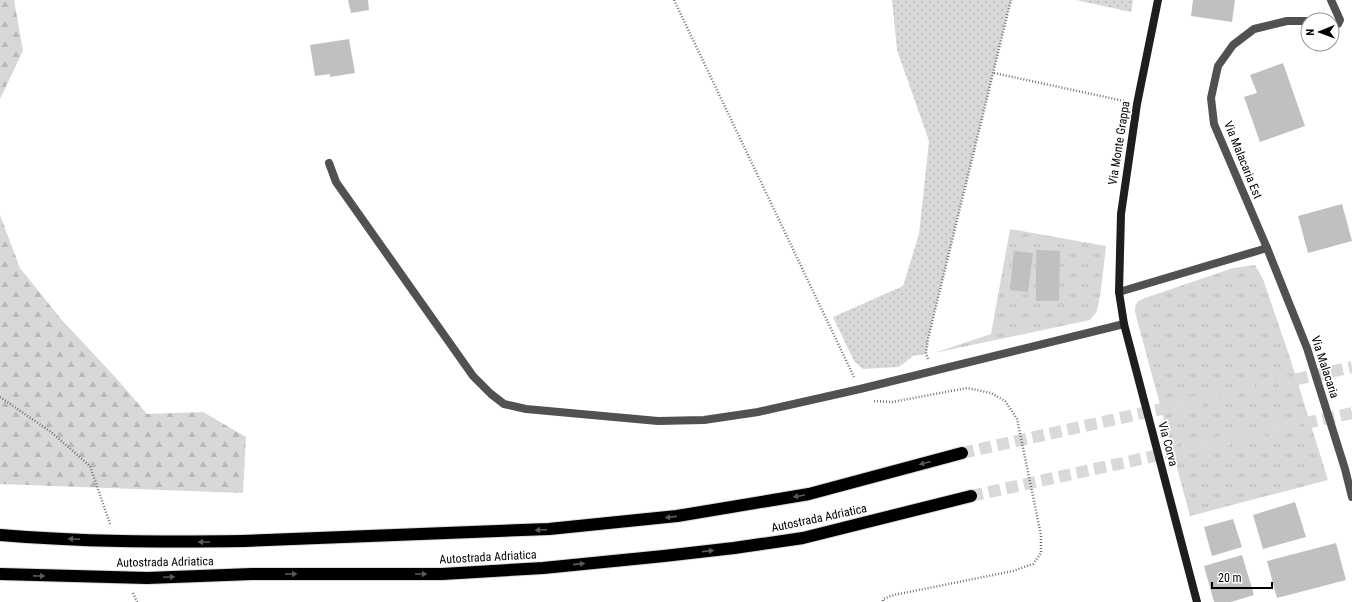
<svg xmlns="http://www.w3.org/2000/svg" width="1352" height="602" font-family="'Roboto Condensed',sans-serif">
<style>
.grass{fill:url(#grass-tufts)}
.forest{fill:url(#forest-firs)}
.park{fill:url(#park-dots)}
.building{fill:#c0c0c0}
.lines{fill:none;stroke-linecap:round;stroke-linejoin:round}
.highway-tunnel{stroke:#d9d9d9;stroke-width:12;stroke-dasharray:12 6;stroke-linecap:butt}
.highway-casing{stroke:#dbdbdb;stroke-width:14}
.path{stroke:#737373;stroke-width:2.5;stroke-dasharray:1 2;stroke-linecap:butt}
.lane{stroke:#515151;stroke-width:8}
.street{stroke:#515151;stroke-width:8}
.secondary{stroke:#1e1e1e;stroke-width:8}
.highway{stroke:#000;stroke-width:12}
.highway-bridge-casing{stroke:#dbdbdb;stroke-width:14;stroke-linecap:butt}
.highway-bridge{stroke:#000;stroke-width:12}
.oneway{fill:#595959}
.labels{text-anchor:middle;stroke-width:3.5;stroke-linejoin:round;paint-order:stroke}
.street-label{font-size:12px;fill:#000;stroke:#fff}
</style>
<defs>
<pattern id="grass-tufts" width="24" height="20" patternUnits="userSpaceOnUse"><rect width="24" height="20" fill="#d8d8d8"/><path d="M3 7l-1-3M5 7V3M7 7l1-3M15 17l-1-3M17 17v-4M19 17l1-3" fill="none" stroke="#b8b8b8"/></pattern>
<pattern id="forest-firs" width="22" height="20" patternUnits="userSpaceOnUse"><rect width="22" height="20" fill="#d8d8d8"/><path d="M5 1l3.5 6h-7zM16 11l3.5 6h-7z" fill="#b8b8b8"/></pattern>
<pattern id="park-dots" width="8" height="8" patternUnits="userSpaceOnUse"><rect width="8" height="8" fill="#d8d8d8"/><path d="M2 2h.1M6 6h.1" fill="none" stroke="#b8b8b8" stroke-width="1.8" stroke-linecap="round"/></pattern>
</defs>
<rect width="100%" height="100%" fill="#fff"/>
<!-- grass -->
<g class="grass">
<polygon points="1010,229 1106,246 1101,290 1097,311 1090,320 934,353 991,334"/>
<path d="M1255,265L1263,279L1289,355L1328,480L1190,516L1135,312C1135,305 1136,302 1142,299L1233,268Z"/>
</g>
<!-- forest -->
<g class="forest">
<polygon points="0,0 14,0 23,51 0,99"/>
<polygon points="0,215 20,268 61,319 117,379 147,414 203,412 246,437 243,493 0,484"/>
</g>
<!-- park -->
<g class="park">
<polygon points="892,0 1011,0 928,339 926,354 913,356 899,367 863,369 854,361 833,317 903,286 919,234 929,141 897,50"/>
<polygon points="1076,0 1133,0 1131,12"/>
</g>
<!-- building -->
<g class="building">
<polygon points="348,0 368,0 369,10 351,13"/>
<polygon points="1193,0 1235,0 1232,22 1191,16"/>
<polygon points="349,39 355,73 330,77 330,74 315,76 310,45"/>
<polygon points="1283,63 1305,126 1260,142 1244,97 1257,93 1250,75"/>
<polygon points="1342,204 1352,241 1308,253 1298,216"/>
<polygon points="1036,250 1060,251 1059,301 1036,301"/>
<polygon points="1014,251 1033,253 1028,292 1010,290"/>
<polygon points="1295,502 1306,537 1263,549 1253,515"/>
<polygon points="1233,519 1242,547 1212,556 1204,527"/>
<polygon points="1336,543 1346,580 1277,598 1267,561"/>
<polygon points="1242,555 1254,595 1231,602 1214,602 1204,566"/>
</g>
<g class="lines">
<!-- highway-tunnel -->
<g class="highway-tunnel">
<polyline points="962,453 1352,367"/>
<polyline points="971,496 1352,413"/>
</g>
<defs>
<g id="highway">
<polyline points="243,541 549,529 677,516 809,494 962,453"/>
<polyline points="252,574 442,574 543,568 664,556 734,548 803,538 971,496"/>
</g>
</defs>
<!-- highway casing -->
<use href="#highway" class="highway-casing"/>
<!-- path -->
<g class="path">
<polyline points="674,0 854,377"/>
<polyline points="994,73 1124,101"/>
<polyline points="928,359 926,354 928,339 1011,0"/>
<polyline points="0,397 51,432 90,466 110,524"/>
<polyline points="874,401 892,402 967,388 991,393 1005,401 1017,419 1041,535 1041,553 1033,564 1013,571 894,595 883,599 883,602"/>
<polyline points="133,593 137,602"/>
</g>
<!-- lane -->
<polyline class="lane" points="329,163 336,182 473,376 491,394 504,404 526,409 658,421 704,420 758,412 860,389 1124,324"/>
<!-- street -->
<g class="street">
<polyline points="1331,0 1340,20 1338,24 1332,25"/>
<polyline points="1308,21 1287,21 1254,29 1233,45 1218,66 1211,98 1214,124 1267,248 1307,348 1345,469 1352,497"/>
<polyline points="1119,292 1267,248"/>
</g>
<!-- secondary -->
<polyline class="secondary" points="1158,0 1137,104 1121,214 1119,292 1124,324 1197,602"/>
<!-- highway -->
<use href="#highway" class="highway"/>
<defs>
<g id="highway-bridge">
<path d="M0,535C81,542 162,542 243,541"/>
<polyline points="0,574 147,578 252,574"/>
</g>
</defs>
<!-- highway-bridge casing -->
<use href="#highway-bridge" class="highway-bridge-casing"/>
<!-- highway-bridge -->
<use href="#highway-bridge" class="highway-bridge"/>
</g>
<!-- one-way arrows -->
<defs><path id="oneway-solid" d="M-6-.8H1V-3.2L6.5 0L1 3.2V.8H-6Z"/></defs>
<g class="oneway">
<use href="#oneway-solid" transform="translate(925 463) rotate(165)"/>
<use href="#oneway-solid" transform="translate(799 496) rotate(170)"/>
<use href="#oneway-solid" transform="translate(671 517) rotate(174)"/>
<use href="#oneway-solid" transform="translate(541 530) rotate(177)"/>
<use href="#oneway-solid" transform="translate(74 539) rotate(-178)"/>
<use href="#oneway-solid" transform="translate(204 542) rotate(180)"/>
<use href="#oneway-solid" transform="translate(708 551) rotate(-6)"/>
<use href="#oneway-solid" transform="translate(579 564) rotate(-6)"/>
<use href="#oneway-solid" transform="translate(291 574)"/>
<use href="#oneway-solid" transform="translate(421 574)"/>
<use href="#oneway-solid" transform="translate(39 576) rotate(1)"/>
<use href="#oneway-solid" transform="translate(169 577) rotate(-2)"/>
</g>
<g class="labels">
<!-- street labels -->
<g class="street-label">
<text transform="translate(1119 143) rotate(-81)" y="4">Via Monte Grappa</text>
<text transform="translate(1243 160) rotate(68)" y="4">Via Malacaria Est</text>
<text transform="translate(1325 367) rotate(72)" y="4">Via Malacaria</text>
<text transform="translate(1168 444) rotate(75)" y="4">Via Corva</text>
<text transform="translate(819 518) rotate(-12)" y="4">Autostrada Adriatica</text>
<text transform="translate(488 557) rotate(-3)" y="4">Autostrada Adriatica</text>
<text transform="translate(165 562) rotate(-1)" y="4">Autostrada Adriatica</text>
</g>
</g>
<!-- north arrow -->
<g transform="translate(1320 32) rotate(269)"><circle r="19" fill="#ffffff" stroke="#999999"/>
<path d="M0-3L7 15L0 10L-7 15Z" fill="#000000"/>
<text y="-6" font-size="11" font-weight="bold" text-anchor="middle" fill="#000000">N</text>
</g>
<!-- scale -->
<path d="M1212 582v6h60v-6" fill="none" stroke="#000000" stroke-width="2"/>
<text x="1218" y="582" font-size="12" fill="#000000" stroke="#ffffff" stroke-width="3" paint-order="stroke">20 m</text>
</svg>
